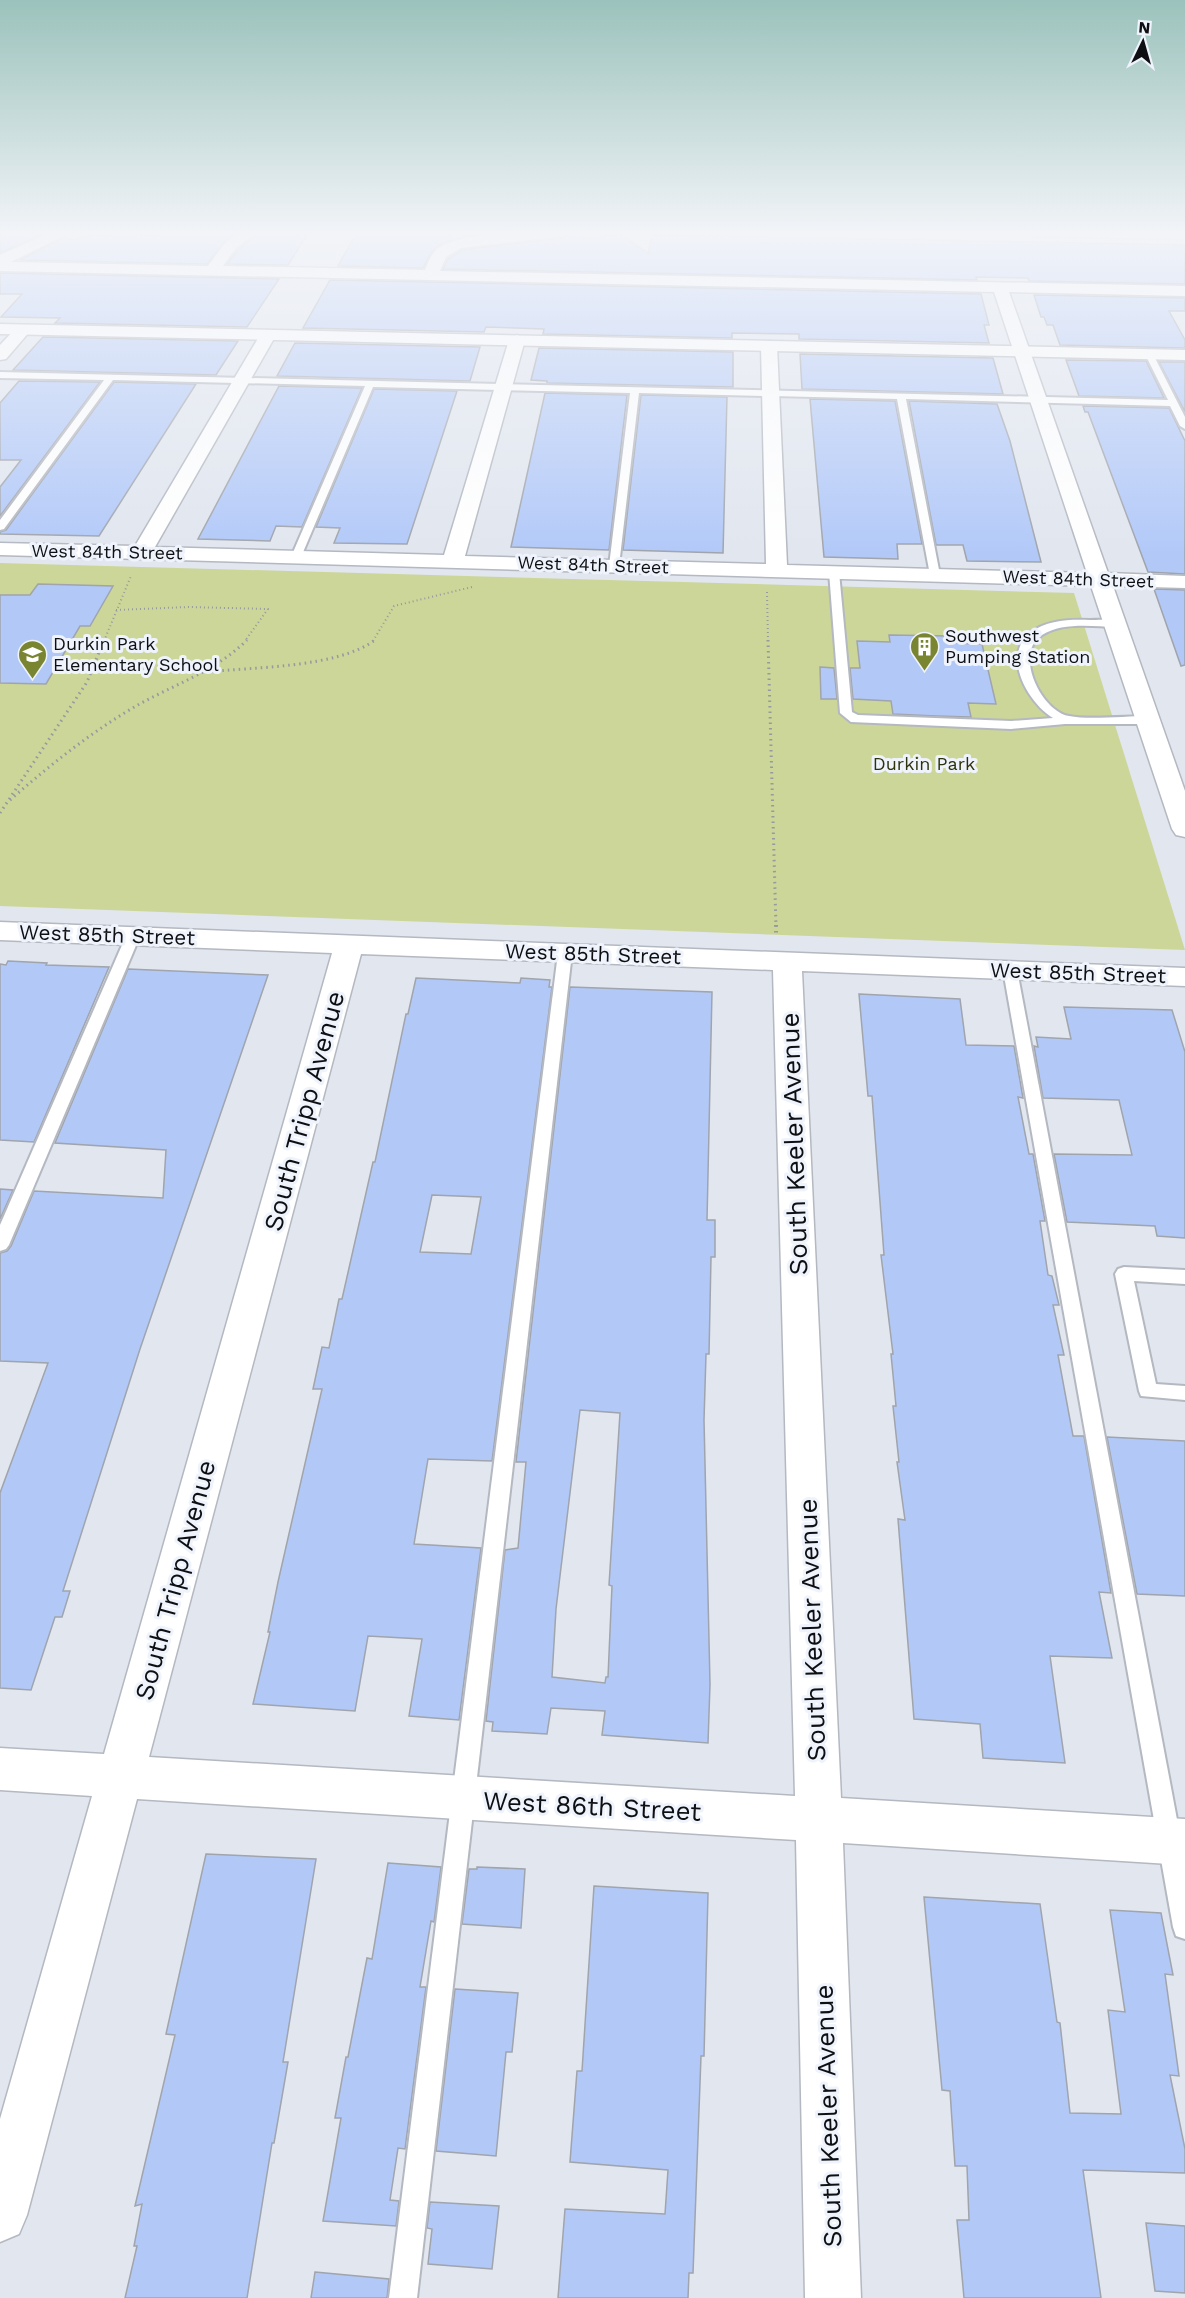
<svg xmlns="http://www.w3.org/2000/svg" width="1185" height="2298" font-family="'Work Sans',sans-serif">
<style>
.green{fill:#cbd698}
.building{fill:#b2c9f8;stroke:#a0a4ac;stroke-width:1.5;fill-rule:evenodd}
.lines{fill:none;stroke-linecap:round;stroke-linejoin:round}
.service-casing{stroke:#b4b8c1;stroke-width:4}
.minor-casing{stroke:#b4b8c1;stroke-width:3}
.tertiary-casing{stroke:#b4b8c1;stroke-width:3}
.path-far2{stroke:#9599a0;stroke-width:2;stroke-dasharray:1 3;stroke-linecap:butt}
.path-far1{stroke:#9599a0;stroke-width:3;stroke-dasharray:1.5 4;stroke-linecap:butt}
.path{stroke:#9599a0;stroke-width:4;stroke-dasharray:1.5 4.5;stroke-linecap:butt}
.service{fill:#fff;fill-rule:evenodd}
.minor{fill:#fff;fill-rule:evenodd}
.tertiary{fill:#fff;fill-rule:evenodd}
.labels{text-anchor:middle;stroke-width:6;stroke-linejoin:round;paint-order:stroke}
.far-street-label{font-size:18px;fill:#0e0f12;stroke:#eff3fc}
.far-poi-label{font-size:18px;fill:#0e0f12;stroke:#eff3fc;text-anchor:start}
.far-park-label{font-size:18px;fill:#2d320a;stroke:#eff3fc}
.street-label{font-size:21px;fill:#0e0f12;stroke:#eff3fc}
.near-street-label{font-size:26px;fill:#0e0f12;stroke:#eff3fc}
</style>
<rect width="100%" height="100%" fill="#e1e6ef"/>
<!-- green -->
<polygon class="green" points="0,563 1074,593 1185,950 0,906"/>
<!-- building -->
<g class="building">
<polygon points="0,232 23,232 40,235 0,253"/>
<polygon points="114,232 154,236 162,232 240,232 226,240 207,264 20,260 63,238 75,240 93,234 106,236"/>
<polygon points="259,232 309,232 288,265 227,264 238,250"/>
<polygon points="357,232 498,232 465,236 439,245 431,253 423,268 338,266"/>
<polygon points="572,232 583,232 583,239 620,234 648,253 652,235 1185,245 1185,284 1029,281 1028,278 976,277 977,280 443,269 448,259 462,250 563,238"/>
<polygon points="0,273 279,279 247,327 55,323 60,318 1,317 22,294 0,294"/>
<polygon points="330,280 981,294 989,325 984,325 989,343 799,339 799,334 732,333 732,338 543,334 544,329 486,327 484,332 303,328"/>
<polygon points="1034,295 1185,298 1185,311 1169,311 1185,340 1185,348 1060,345 1053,325 1047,325 1044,317 1041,317"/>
<polygon points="43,337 238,341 216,375 13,370"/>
<polygon points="295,343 480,347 470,381 277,376"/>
<polygon points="539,348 733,352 733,387 547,383 547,381 531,380"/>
<polygon points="800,354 993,358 1003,394 802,389"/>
<polygon points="1066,360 1146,361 1164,398 1079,396"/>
<polygon points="1159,362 1185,362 1185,412"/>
<polygon points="19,381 100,382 0,516 0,487 21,460 0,460 0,403"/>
<polygon points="114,382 196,384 99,536 0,534 0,532 6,530"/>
<polygon points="279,386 362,388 302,527 276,526 270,541 198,539"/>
<polygon points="374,389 457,391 407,544 334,543 340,528 316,527"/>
<polygon points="545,393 627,395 609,550 511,547"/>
<polygon points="641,395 727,397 723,553 623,550"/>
<polygon points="810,399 895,401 922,544 897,544 898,559 824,557"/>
<polygon points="909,401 997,404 1010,441 1041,562 967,561 963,545 936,545"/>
<polygon points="1083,406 1169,408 1185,441 1185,574 1148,572 1088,412 1085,412"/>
<polygon points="38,584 113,586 90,626 80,626 46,684 0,683 0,595 30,595"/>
<polygon points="1154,589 1185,590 1185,665 1181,666"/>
<polygon points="889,635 949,636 951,643 982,644 996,704 968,703 971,717 936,716 893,714 891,701 853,699 850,668 860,668 857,641 890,642"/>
<polygon points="820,667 834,668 837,699 821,699"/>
<polygon points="8,961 47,963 46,965 109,967 34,1142 0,1140 0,964 6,965"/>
<polygon points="128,969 268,975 140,1349 63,1591 70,1591 62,1617 55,1617 31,1690 0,1688 0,1493 48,1363 0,1361 0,1253 7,1251 11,1246 34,1191 163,1198 166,1150 55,1143"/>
<path d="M416,978L520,983L521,978L550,980L549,987H552L492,1461L428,1459L414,1544L481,1548L459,1720L409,1716L422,1639L368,1636L355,1711L253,1704L270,1632H268L278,1582L322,1389H313L322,1347L329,1348L339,1299H342L373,1162H375L406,1014H408ZM432,1195L481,1197L471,1254L420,1252Z"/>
<path d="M570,987L712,992L707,1220H715V1257H711L709,1354H706L704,1420L710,1684L708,1743L602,1735L605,1711L551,1708L547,1734L492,1731L493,1722L486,1721L505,1550L518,1548L526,1462H516ZM580,1410L620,1413L609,1585L612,1586L608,1677H606L605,1683L552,1677L556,1609Z"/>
<polygon points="859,994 960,999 966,1045 1014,1046 1023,1098 1018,1097 1029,1154 1033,1154 1045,1221 1040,1221 1048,1275 1052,1276 1059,1305 1053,1305 1064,1355 1058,1355 1073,1436 1084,1436 1111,1593 1099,1592 1112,1658 1050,1656 1065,1763 983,1758 980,1724 914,1719 898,1519 905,1520 897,1462 899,1462 893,1406 896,1406 891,1354 893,1354 881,1255 884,1255 872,1096 868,1096"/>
<polygon points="1064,1007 1172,1010 1185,1052 1185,1238 1157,1236 1155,1226 1067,1222 1054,1154 1132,1155 1119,1100 1043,1098 1034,1046 1038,1047 1036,1037 1071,1039"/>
<polygon points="0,1189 13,1190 0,1219"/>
<polygon points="1107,1437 1185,1441 1185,1596 1137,1594"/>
<polygon points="206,1854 316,1859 283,2062 288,2062 274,2143 272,2143 247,2298 125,2298 137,2246 134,2246 142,2204 135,2206 175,2035 166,2034"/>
<polygon points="388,1863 441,1867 434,1922 431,1921 420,1987 426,1987 405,2149 398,2148 390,2200 399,2201 396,2226 323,2221 341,2118 335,2118 346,2057 348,2057 367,1958 372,1959"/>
<polygon points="477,1867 525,1869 521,1928 462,1924 469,1869 477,1869"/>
<polygon points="594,1886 708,1893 704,2056 701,2056 693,2273 689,2273 688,2298 558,2298 565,2209 665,2214 668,2170 570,2162 577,2071 582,2071"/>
<polygon points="924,1897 1040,1904 1057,2022 1060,2023 1070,2113 1121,2114 1108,2010 1125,2012 1110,1910 1161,1913 1173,1975 1165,1974 1179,2076 1170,2075 1185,2149 1185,2173 1083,2170 1101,2298 964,2298 957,2220 969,2220 967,2166 955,2166 950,2091 942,2090"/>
<polygon points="455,1989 518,1993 512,2052 506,2052 496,2156 436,2151"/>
<polygon points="430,2202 499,2206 492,2269 428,2264 432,2229 427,2228"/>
<polygon points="1146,2223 1185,2226 1185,2293 1155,2291"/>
<polygon points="315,2272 389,2279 387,2298 311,2298"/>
</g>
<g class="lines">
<defs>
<g id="service">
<polygon points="1149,351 1153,354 1185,417 1185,429 1180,426 1170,406 906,399 940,575 935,578 930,575 897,399 639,393 619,566 614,569 609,566 630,393 373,387 301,557 296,560 291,557 365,386 113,380 4,529 0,530 0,520 104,380 0,378 0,372 1168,400 1145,354"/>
<path d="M834,569L839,572L852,712L858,715L1011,721L1053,718C1027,702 1001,655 1031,632C1047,620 1071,619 1090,620C1099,620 1113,618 1121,624L1115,627C1092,626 1062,622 1042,635C1013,653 1041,711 1069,716C1088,720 1127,716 1148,716L1154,720L1148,724H1065L1011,729L851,722L840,713L829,572Z"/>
<polygon points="133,932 140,936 9,1245 6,1249 0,1251 0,1225 126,936"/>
<polygon points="565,949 572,953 417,2298 389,2298 558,953"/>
<polygon points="1010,966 1017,970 1185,1862 1185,1939 1176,1936 1173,1927 1003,970"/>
<polygon points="1124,1267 1185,1270 1185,1284 1134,1281 1156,1384 1185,1386 1185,1400 1141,1396 1139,1391 1115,1274 1118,1269"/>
</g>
<g id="minor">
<path d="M52,232H71L11,262L208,266C224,245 229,232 257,232L236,248L223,266L425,270C428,262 432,252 440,247C462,232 542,232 570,232L563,236L461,248L446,257L440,271L1185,286V296L1009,292L1108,573L1185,576V588L1113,586L1185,791V837L1176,835L1172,829L1091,586L0,555V543L135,546L260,335L268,330L276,335L155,547L444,555L509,340L517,335L525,340L465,556L766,564L761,346L769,341L777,346L787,565L1087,573L994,292L0,271V255Z"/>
<polygon points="1025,232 1185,232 1185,239 1032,236"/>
<polygon points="23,325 31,330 6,359 0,360 0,345 17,327"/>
<path d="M0,922L1185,968V986L802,971L841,1798L1185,1819V1865L843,1843L861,2298H805L796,1840L137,1799L27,2215L19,2234L0,2242V2119L92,1796L0,1790V1748L104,1754L332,953L0,940ZM361,954L773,970L795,1796L149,1757Z"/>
</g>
<polygon id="tertiary" points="0,324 1185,350 1185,360 0,334"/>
</defs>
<!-- service casing -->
<use href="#service" class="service-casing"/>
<!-- minor casing -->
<use href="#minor" class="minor-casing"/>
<!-- tertiary casing -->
<use href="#tertiary" class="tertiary-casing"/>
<!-- path-far2 -->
<g class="path-far2">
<polyline points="767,592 768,641"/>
<polyline points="116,610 188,607 268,609 245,641"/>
<polyline points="104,641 131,576"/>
<polyline points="373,641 394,606 472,587"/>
</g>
<!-- path-far1 -->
<g class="path-far1">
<polyline points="768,640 776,927"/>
<path d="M206,672C253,667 337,668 375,640"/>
<path d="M10,800C50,765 90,733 136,706C173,685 216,671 247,640"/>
<polyline points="0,813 87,682 104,640"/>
</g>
<!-- path -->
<polyline class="path" points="776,925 776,936"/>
<!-- service -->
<use href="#service" class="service"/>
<!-- minor -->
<use href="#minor" class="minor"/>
<!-- tertiary -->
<use href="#tertiary" class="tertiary"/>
</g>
<!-- sky -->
<linearGradient id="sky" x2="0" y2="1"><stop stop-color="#9bc2bc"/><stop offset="0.42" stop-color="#f2f4f8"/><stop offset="1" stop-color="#f2f4f8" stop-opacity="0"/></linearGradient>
<rect width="1185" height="554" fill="url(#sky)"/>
<!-- icons -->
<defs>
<symbol id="building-pin" viewBox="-11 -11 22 30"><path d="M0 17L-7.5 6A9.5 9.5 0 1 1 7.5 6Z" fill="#7a8532" stroke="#eff3fc"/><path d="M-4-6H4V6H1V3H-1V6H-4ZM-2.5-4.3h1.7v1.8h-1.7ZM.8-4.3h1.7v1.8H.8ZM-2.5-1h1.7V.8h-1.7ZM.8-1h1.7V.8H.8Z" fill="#fff"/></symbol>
<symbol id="school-pin" viewBox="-11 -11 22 30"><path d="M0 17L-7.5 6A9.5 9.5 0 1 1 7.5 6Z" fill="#7a8532" stroke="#eff3fc"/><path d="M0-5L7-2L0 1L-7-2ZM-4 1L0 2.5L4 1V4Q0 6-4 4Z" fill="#fff"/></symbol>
</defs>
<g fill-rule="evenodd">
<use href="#building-pin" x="908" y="630" width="33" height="45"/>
<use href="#school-pin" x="16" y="638" width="33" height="45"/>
</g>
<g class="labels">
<!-- far-street labels -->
<g class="far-street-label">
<text transform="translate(107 552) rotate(1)" y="6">West 84th Street</text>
<text transform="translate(593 565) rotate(2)" y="6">West 84th Street</text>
<text transform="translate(1078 579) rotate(2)" y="6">West 84th Street</text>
</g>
<!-- far-poi labels -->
<g class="far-poi-label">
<text x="945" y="642">Southwest<tspan x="945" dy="21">Pumping Station</tspan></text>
<text x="53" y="650">Durkin Park<tspan x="53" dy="21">Elementary School</tspan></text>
</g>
<!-- far-park labels -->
<g class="far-park-label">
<text x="924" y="770">Durkin Park</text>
</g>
<!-- street labels -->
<g class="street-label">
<text transform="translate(107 935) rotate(2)" y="7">West 85th Street</text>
<text transform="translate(593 954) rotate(2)" y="7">West 85th Street</text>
<text transform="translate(1078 973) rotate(2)" y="7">West 85th Street</text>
</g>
<!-- near-street labels -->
<g class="near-street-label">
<text transform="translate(304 1111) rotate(-75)" y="9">South Tripp Avenue</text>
<text transform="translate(794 1144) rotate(-92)" y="9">South Keeler Avenue</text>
<text transform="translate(175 1580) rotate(-75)" y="9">South Tripp Avenue</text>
<text transform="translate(812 1630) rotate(-92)" y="9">South Keeler Avenue</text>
<text transform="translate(592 1806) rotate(3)" y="9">West 86th Street</text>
<text transform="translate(828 2116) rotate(-92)" y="9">South Keeler Avenue</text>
</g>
</g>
<!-- north arrow -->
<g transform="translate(1143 42) rotate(5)" stroke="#eff3fc" stroke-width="4.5" paint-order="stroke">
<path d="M0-4.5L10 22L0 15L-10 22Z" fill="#0e0f12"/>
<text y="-9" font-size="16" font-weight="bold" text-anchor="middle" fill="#0e0f12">N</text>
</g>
</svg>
